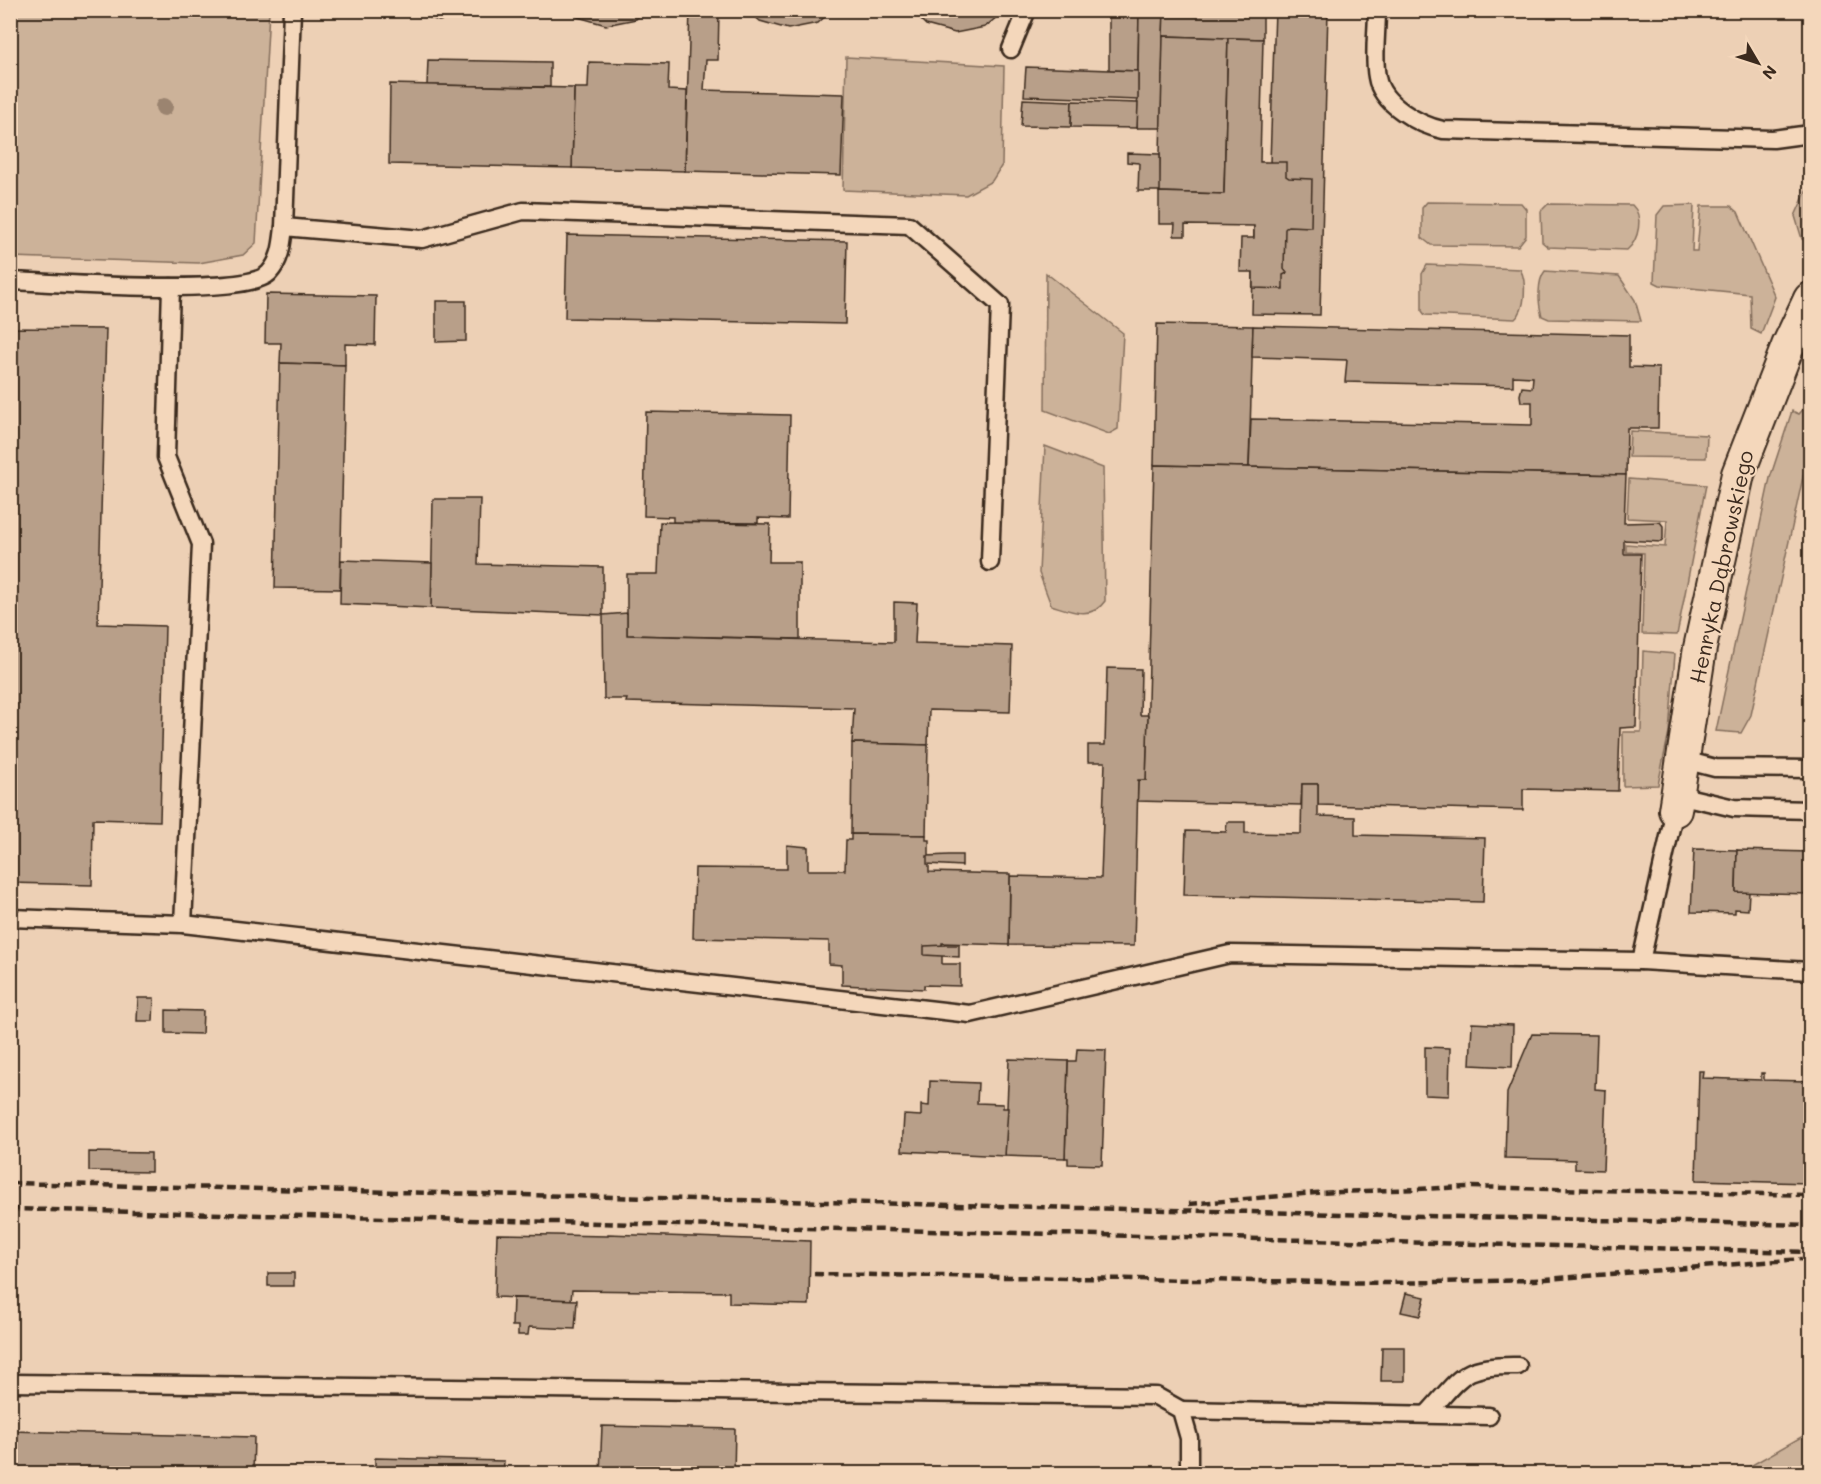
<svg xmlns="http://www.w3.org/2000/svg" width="1821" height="1484" font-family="Mali,sans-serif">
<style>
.green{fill:#ccb299;stroke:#846e5c;stroke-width:1.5}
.building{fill:#b89f89;stroke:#3b2a1e;stroke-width:1.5}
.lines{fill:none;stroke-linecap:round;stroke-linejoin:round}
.service-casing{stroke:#3b2a1e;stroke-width:21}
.minor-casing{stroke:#3b2a1e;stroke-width:36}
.service{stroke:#f4d7bb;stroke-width:16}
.minor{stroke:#f4d7bb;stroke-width:32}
.rail{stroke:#3b2a1e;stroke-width:4.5;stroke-dasharray:9 4.5;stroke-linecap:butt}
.tree{fill:#9b8470}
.labels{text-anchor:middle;stroke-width:4.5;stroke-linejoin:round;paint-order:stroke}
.street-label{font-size:21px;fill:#3b2a1e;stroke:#f4d7bb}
</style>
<rect width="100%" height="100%" fill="#edd0b5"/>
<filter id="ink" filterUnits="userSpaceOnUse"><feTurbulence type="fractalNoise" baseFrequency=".0167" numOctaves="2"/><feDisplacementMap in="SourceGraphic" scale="12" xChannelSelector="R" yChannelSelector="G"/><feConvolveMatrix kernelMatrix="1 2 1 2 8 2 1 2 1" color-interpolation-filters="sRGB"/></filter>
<g filter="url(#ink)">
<!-- green -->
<g class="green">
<polygon points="11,10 269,11 256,243 243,255 199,263 11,257"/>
<polygon points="846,57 1004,66 1002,165 992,181 966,195 843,190"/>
<polygon points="1810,183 1810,243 1802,239 1795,216"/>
<polygon points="1427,202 1521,203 1526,209 1526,236 1518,246 1431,245 1422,238 1422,208"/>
<path d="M1548,204L1632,205C1644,216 1639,240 1627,250L1548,247L1542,242L1541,211Z"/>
<polygon points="1694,205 1692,251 1697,251 1701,206 1731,206 1738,212 1775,297 1761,334 1751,329 1750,294 1660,285 1654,282 1657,215 1664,206"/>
<path d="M1427,265L1520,269C1527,281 1526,310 1515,319L1425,315L1422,311V274Z"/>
<path d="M1545,271L1619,276L1635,300L1641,321L1549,319L1542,316C1538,303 1537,281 1545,271Z"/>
<polygon points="1046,273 1123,333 1118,429 1109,434 1045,410"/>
<polygon points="1810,402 1810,445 1751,715 1741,733 1716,731 1770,478 1792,411 1799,414"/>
<polygon points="1630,431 1707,435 1706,458 1629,457"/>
<path d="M1045,446L1103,468L1105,601C1091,621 1071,611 1051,605L1039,573Z"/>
<polygon points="1629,479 1706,485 1677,635 1642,634 1644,553 1626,552 1626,544 1665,547 1667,520 1627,518"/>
<polygon points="1643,651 1675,654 1669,732 1658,785 1623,786 1623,732 1641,732"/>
<polygon points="1810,1432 1810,1473 1738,1473"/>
</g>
<!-- building -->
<g class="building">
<polygon points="408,10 473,10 468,14 439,21"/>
<polygon points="571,10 645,10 636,19 606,25 578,17"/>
<polygon points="690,10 719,10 718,60 706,60 704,90 844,94 841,175 685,171"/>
<polygon points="748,10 832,10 818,23 788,29 760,21"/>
<polygon points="911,10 1005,10 985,27 955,33 926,25"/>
<polygon points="1109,10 1139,10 1138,71 1109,70"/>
<polygon points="1139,10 1164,10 1161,128 1137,128"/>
<polygon points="1164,10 1263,10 1263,39 1163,36"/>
<polygon points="1275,10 1328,10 1320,315 1252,314 1254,226 1260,162 1270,163"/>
<polygon points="1163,36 1228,38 1224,194 1159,192"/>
<polygon points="1228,38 1263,39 1260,162 1286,162 1286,176 1289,178 1312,179 1311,227 1288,226 1285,229 1284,269 1287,273 1283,275 1283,289 1253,288 1253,272 1240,272 1241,238 1254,238 1254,226 1185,225 1185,236 1174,236 1175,224 1159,224 1159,192 1224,194"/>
<polygon points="428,60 550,62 550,87 427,85"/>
<polygon points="589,62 669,64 668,90 687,91 685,171 572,168 574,88 588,88"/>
<polygon points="1026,67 1138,71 1138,100 1024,96"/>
<polygon points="390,84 574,88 572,168 389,164"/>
<polygon points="1023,99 1072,101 1071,127 1021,126"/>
<polygon points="1072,101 1138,103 1137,128 1071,127"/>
<polygon points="1127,153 1160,154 1160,191 1138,191 1139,163 1127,162"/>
<polygon points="567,235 847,241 845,324 565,318"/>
<polygon points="266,294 376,296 375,345 345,344 345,365 280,363 281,343 265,343"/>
<polygon points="436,301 466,301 466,341 436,342"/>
<polygon points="1157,324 1253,326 1249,467 1154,465"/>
<polygon points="1253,326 1629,335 1629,367 1659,368 1658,428 1627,428 1626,475 1249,467 1251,419 1532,425 1532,402 1521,402 1520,395 1522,387 1532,388 1533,377 1513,376 1513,386 1345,382 1347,360 1252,357"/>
<polygon points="10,328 106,329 98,624 165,626 160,821 93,819 92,885 10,883"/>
<polygon points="280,363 345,365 340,589 275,588"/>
<polygon points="646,412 790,415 788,519 758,518 758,523 673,522 673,517 644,516"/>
<polygon points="1154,465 1626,475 1624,523 1660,522 1663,526 1663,538 1661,542 1624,540 1624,554 1641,554 1636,727 1620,728 1618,791 1523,789 1523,810 1318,805 1318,784 1302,784 1301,805 1137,801 1138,780 1146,780"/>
<polygon points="433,499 480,499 478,564 603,567 603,615 431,608"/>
<polygon points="660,522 770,524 769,562 800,562 800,639 627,635 627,574 658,574"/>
<polygon points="341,560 432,563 431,608 340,604"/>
<polygon points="894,602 917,603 915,643 1012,646 1010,712 929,710 928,745 852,743 854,708 626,702 627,699 604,699 603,615 627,613 627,635 894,642"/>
<polygon points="1107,668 1141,669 1140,715 1148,715 1146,780 1138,780 1134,946 1009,945 1010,876 1101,878 1105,762 1088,762 1088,745 1105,745"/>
<polygon points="852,743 928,745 926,835 851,834"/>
<polygon points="1302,784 1318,784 1318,816 1355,817 1355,835 1485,838 1483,902 1184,895 1186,831 1226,832 1227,822 1245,822 1245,833 1301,834"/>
<polygon points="851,834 926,835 926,840 929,840 929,872 1010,874 1009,945 942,943 942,964 960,964 960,986 924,985 924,989 842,985 842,965 829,964 829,941 693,938 695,868 787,869 787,845 808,847 808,870 845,870 846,840 851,840"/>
<polygon points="1694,849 1737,850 1736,892 1749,892 1748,910 1735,909 1735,913 1691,912"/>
<polygon points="1737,850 1810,852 1810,894 1736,892"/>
<polygon points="949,855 962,855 962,866 927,864 927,856"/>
<polygon points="946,945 959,945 959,957 924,955 924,946"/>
<polygon points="138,998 154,998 153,1021 137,1021"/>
<polygon points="166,1010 203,1011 202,1034 166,1033"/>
<polygon points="1472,1023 1513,1025 1512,1067 1470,1065"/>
<polygon points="1532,1034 1597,1035 1595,1089 1606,1090 1603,1170 1575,1169 1575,1160 1505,1158 1507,1093"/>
<polygon points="1425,1047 1450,1048 1449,1096 1425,1095"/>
<polygon points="1077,1049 1106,1050 1102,1165 1068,1164 1068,1158 1065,1158 1068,1061 1076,1061"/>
<polygon points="1009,1059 1068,1061 1065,1158 1005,1156"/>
<polygon points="1699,1071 1703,1071 1702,1078 1761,1080 1761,1073 1764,1073 1764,1080 1810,1081 1810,1183 1696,1180"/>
<polygon points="930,1081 978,1083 977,1103 1003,1104 1003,1108 1008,1108 1005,1156 902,1151 904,1115 921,1116 921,1105 929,1106"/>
<polygon points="89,1152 151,1153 151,1172 89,1171"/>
<polygon points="497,1234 608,1236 608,1234 810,1241 809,1305 729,1303 729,1292 572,1290 571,1300 495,1297"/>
<rect x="268" y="1273" width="26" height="13"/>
<polygon points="1406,1293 1425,1297 1420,1316 1401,1312"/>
<polygon points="513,1298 577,1300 575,1329 529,1327 528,1335 518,1335 518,1326 512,1326"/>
<polygon points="1382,1347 1405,1347 1405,1381 1381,1381"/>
<polygon points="602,1426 735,1429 734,1474 600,1474"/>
<polygon points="10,1431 254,1437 253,1474 10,1474"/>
<polygon points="375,1458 504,1461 503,1474 375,1474"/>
</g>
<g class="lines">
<defs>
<g id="service">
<path d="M1377,10C1377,32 1373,56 1377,77C1381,104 1419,125 1443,130L1773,139L1810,134"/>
<polyline points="1011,49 1027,10"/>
<polyline points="284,227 422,239 523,211 909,225 1000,305 990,562"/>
<path d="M10,281C52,282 245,298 269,273C281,260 282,244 284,227L292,10"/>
<polyline points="171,287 166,457 201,544 183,924"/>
<polyline points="1684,760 1715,768 1810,769"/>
<polyline points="1678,795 1734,808 1810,810"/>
<polyline points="10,918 183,924 970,1014 1230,954 1641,961 1810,971"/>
<polyline points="1641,961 1675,810"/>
<polyline points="10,1383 1156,1396 1181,1410 1189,1438 1189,1474"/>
<polyline points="1181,1410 1489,1416"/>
<path d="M1427,1414C1463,1375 1462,1365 1518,1366"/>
</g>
<polyline id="minor" points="1675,810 1700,648 1738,474 1788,346 1810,299"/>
</defs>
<!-- service casing -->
<use href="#service" class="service-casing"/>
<!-- minor casing -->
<use href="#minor" class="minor-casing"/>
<!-- service -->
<use href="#service" class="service"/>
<!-- minor -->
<use href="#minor" class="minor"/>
<!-- rail -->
<g class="rail">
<polyline points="10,1183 1810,1225"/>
<polyline points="1189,1204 1315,1193 1468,1187 1810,1195"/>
<polyline points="10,1209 1810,1252"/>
<polyline points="814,1274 1388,1283 1534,1280 1802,1259"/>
</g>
</g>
<!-- trees -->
<circle class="tree" cx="164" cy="107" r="9"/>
</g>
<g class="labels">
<!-- street labels -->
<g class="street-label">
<text transform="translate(1722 567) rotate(-78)" y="7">Henryka Dąbrowskiego</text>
</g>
</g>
<!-- margin -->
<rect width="1821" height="1484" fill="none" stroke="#f4d7bb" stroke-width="36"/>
<rect x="18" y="18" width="1785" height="1448" fill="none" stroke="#3b2a1e" stroke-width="2" filter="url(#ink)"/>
<!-- north arrow -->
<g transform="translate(1758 63) rotate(129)" stroke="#f4d7bb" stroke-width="4.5" paint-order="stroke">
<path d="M0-4.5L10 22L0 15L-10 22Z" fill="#3b2a1e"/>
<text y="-9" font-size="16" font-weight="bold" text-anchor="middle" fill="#3b2a1e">N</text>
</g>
</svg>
